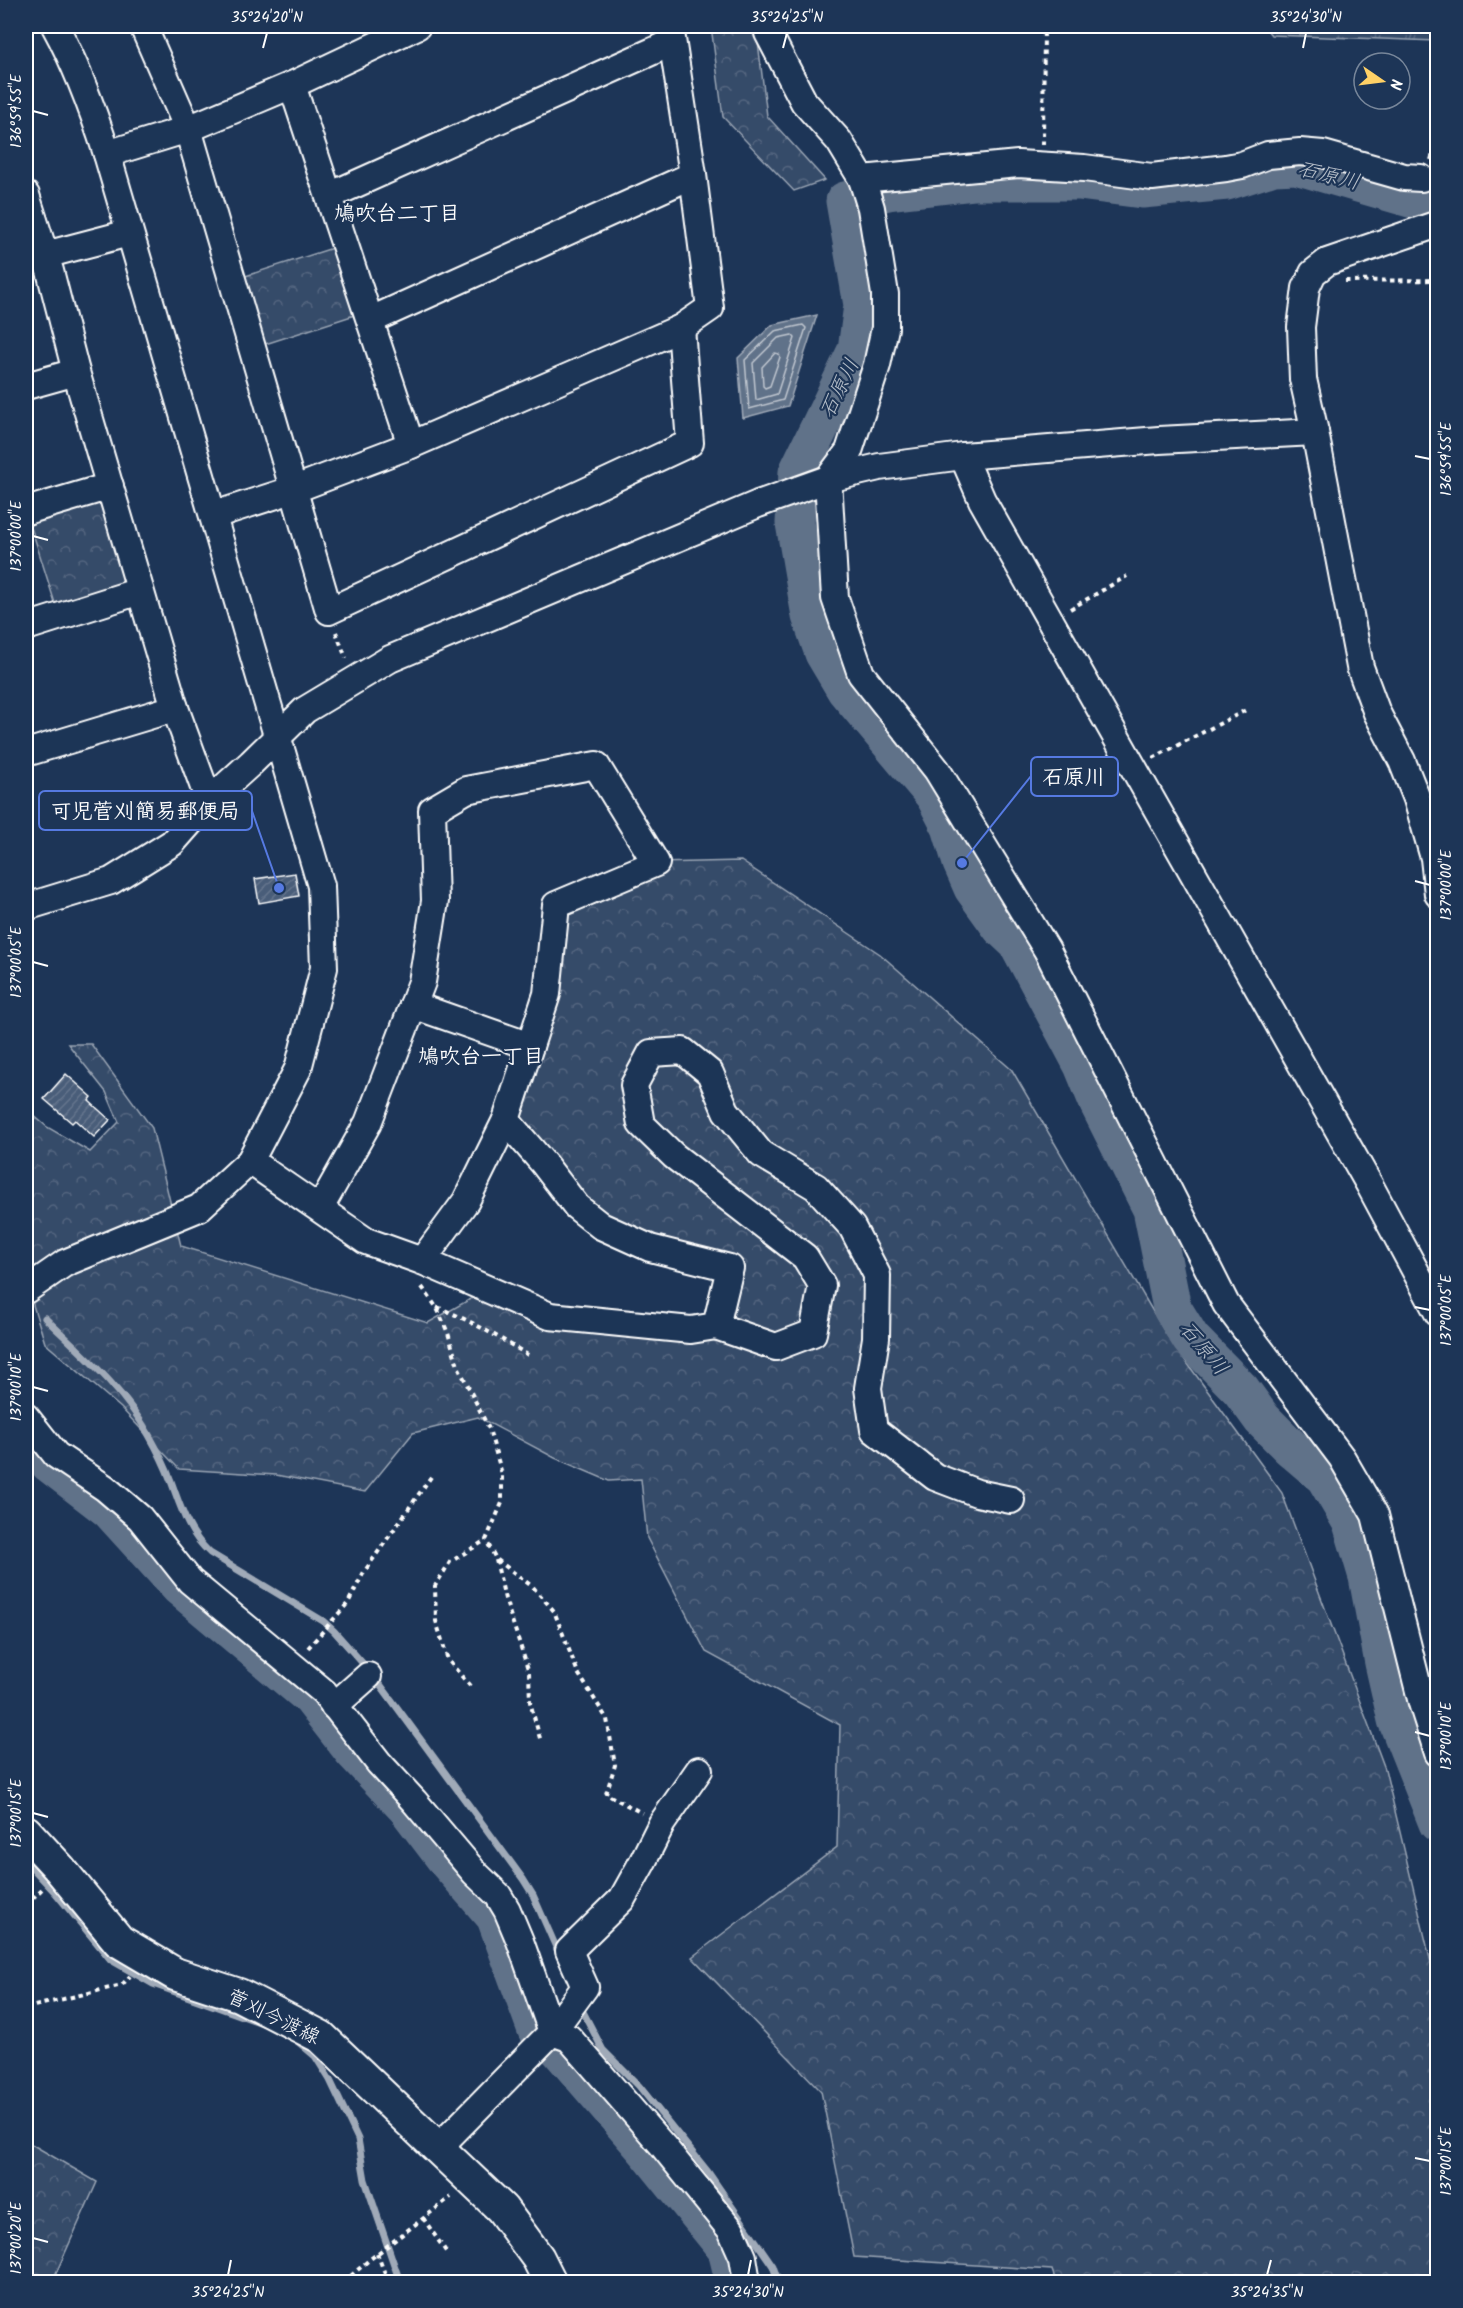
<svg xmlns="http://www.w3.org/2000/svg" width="1463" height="2308" font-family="Kalam,'Klee One',sans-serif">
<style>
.grass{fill:url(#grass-tufts);stroke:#9aa5b4;stroke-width:1.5}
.forest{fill:url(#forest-crowns);stroke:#9aa5b4;stroke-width:1.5}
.water{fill:#617289;stroke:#a0aab8;stroke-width:1.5}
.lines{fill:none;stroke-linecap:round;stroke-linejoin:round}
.shore{stroke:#c0c7d0;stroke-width:1.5}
.stream{stroke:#a0aab8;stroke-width:7}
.canal{stroke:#617289;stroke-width:22}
.river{stroke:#617289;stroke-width:39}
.building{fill:url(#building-hatch);stroke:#fff;stroke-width:1.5}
.minor-casing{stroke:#fff;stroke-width:30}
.major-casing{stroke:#fff;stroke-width:36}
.path{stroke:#fff;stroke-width:4;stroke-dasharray:4.5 4.5;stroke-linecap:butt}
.minor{stroke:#1d3557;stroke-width:26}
.major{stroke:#1d3557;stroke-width:32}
.ticks{fill:none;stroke:#fff;stroke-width:2}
.labels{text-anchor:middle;stroke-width:4.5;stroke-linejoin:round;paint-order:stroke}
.street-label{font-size:20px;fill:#fff;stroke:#1d3557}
.water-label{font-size:21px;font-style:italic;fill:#b8c0ca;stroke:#1d3557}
.neighbourhood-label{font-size:21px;font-weight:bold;fill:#fff;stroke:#1d3557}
.leader{fill:none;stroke:#567ae2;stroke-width:2}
.callout-dot{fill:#567ae2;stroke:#1d3557;stroke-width:2}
.callout{fill:#1d3557;stroke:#567ae2;stroke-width:2}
.callout-label{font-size:21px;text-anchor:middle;font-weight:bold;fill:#fff}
.neatline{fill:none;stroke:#fff;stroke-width:2}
.ticks-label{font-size:15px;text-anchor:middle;fill:#fff}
</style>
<defs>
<pattern id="grass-tufts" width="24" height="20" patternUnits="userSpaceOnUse" patternTransform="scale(1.5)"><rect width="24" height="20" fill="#364b69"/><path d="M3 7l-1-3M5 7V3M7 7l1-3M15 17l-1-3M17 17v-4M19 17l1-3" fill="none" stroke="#546680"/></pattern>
<pattern id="forest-crowns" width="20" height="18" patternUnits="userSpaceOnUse" patternTransform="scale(1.5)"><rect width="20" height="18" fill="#364b69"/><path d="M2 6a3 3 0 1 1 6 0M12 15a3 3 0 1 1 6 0" fill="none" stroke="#546680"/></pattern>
<pattern id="building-hatch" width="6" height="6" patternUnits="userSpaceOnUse" patternTransform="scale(1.5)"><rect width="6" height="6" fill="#4a5d79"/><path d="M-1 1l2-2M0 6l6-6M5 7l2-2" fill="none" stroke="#65758d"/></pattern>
</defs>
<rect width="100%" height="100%" fill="#1d3557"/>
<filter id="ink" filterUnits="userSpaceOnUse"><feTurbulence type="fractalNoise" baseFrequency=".0167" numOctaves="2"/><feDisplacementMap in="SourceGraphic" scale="12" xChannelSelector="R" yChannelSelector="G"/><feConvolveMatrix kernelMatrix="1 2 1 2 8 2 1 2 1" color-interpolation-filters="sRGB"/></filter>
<g filter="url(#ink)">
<!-- grass -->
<polygon class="grass" points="1264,26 1437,26 1437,41 1271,35"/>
<!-- forest -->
<g class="forest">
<polygon points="711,26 756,26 767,116 825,180 794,191 723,117"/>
<polygon points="345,244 367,311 253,348 233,280"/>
<polygon points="110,486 140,591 59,616 26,511"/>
<polygon points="741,861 880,954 1012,1070 1166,1334 1282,1493 1385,1769 1437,1988 1437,2282 1056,2282 1052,2270 854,2257 821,2091 692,1957 837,1847 840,1725 706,1652 647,1538 641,1479 609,1481 555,1458 478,1417 413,1433 365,1492 276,1475 179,1469 121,1408 45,1343 26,1283 26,1109 47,1127 90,1152 119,1122 106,1092 68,1044 91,1044 152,1128 181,1246 428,1323 481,1293 720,1327 730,1268 601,1226 506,1120 556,905 656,863"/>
<polygon points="26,2141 97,2182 52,2282 26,2282"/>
</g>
<!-- water -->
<polygon class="water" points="817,315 788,406 743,418 738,358 772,325"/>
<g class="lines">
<!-- shore -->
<g class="shore">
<polygon points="803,325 806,328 783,400 749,409 745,360 775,331"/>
<polygon points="792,335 795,338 777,394 756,400 753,363 778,338"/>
<polygon points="775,353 779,354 780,357 770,386 765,388 763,386 762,367"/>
</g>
<!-- stream -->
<g class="stream">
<path d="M45,1318C82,1354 124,1389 149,1435C157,1449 165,1465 171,1481C181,1508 188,1533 210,1553L323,1621L334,1631L374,1676L523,1879L533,1895L559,1954"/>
<polyline points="26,1861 54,1891 111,1960 153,1984 262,2023"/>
<polyline points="579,2004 603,2050 639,2086 708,2172 773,2266 776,2275 781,2282"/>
<polyline points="296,2040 315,2056 330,2080 358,2139 365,2180 400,2282"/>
</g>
<!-- canal -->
<g class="canal">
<polyline points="1435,194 1436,192"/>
<polyline points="26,1449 43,1469 104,1516 174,1593 305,1703 347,1757 401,1814 442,1868 488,1921 529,2033 553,2055 642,2158 719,2253 726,2282"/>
</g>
<!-- river -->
<polyline class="river" points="1438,194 1417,200 1296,165 1274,166 1227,181 1142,189 1079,181 975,181 888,191 845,201 863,305 857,350 798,472 795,523 811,616 824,653 846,690 935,796 951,827 962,863 973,888 1001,927 1018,943 1083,1065 1099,1104 1152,1209 1172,1308 1191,1339 1241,1390 1262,1419 1290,1447 1325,1477 1352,1523 1368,1577 1384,1663 1397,1720 1438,1823"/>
</g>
<!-- building -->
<g class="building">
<polygon points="295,873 299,896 259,903 255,879"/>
<polygon points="66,1074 92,1097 89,1101 110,1120 94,1137 75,1120 72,1123 44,1099"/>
</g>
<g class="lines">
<defs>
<g id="minor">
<polyline points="143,26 188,129 329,611 690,443 681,328"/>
<polyline points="768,26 768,33 804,102 839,141 862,179 871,208 885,294 885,328 877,365 849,451 828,479 835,598 861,674 937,770 1047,950 1226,1304 1342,1458 1375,1515 1422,1703 1438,1753"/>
<polyline points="292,85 411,445"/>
<polyline points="107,154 188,129 292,85 417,26"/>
<polyline points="862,179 1018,164 1084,168 1152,177 1226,168 1242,165 1268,155 1300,152 1323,154 1404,177 1421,178"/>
<polyline points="26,195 50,271 76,372 175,708 209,801"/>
<polyline points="329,196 671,43"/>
<polyline points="1438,224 1327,262 1313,273 1306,288 1301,327 1303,379 1315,432 1360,667 1377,713 1402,761 1417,799 1434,858 1438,894"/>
<polyline points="26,260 129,233"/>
<polyline points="371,320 693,175"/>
<polyline points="26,386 76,372"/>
<polyline points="963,456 982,500 1369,1184 1438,1313"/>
<polyline points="26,511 110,486"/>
<polyline points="214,515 295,489 411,445 681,328 710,308 693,175 670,26"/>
<polyline points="26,627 140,591"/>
<polyline points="26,753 175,708"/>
<polyline points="26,907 111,881 172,843 209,801 251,763 305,710 390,659 758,504 828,479 879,467 963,456 1159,440 1315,432"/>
<polyline points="413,1005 530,1046"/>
<polyline points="250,1161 366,1241 422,1261 550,1316 691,1330 716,1326 730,1268 650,1248 601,1226 577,1207 544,1164 506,1120"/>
<polyline points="320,1208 368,1123 422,982 435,901 432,810 466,790 596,765 656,863 556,905 547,994 506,1120 466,1201 422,1261"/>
<path d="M26,1290L65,1263L199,1208L250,1161L298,1069L324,968L321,886L107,154C93,110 77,66 55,26"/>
<polyline points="716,1326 776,1347 813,1333 822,1285 805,1257 674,1156 641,1124 634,1085 651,1053 683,1051 710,1073 726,1111 761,1154 816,1187 852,1227 877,1275 876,1338 868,1388 874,1430 935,1477 977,1493 1011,1500"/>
<polyline points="26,1417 56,1455 105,1488 140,1518 190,1581 324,1692 379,1763 414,1801 475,1873 498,1895 507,1910 520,1941 552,2032 569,2038 663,2146 731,2230 743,2257 747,2282"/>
<polyline points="334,1706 368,1676"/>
<polyline points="437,2149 552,2032 585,1987 569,1951 622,1899 642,1863 662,1823 699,1770"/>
</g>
<polyline id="major" points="26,1832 60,1869 119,1941 175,1974 239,1995 321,2037 502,2209 538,2258 550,2282"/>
</defs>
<!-- minor casing -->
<use href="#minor" class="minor-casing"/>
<!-- major casing -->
<use href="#major" class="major-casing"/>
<!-- path -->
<g class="path">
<polyline points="1043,145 1044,26"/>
<polyline points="1431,160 1438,138"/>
<polyline points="1345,281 1438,280"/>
<polyline points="1070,609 1127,576"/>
<polyline points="336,632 346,658"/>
<polyline points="1153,758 1248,709"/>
<polyline points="422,1287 437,1308 448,1333 458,1366 489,1429 502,1474 502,1503 486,1540 496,1559 533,1587 554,1611 578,1673 607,1719 615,1765 606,1794 642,1813"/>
<path d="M437,1307C470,1320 498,1337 528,1355"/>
<polyline points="496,1560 505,1599 529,1672 530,1702 541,1742"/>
<polyline points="308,1648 348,1603 364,1572 433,1474"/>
<polyline points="470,1686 448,1660 436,1621 435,1586 450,1562 486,1540"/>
<polyline points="26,1905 42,1889"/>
<polyline points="26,2008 122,1985 130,1976"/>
<polyline points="423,2218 447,2253"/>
<polyline points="377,2253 388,2282"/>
<polyline points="344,2282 369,2260 451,2197"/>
</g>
<!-- minor -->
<use href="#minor" class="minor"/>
<!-- major -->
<use href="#major" class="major"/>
</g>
</g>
<!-- ticks -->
<path class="ticks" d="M263,48L267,33M783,48L787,33M1303,48L1306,33M33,111L48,115M1415,456L1430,459M33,536L48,540M1415,881L1430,885M33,962L48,966M1415,1307L1430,1310M33,1387L48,1391M1415,1732L1430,1736M33,1813L48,1817M1415,2158L1430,2161M33,2238L48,2242M228,2275L231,2260M748,2275L751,2260M1267,2275L1271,2260"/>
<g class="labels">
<!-- street labels -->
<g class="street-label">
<text transform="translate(274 2016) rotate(26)" y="7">菅刈今渡線</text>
</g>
<!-- water labels -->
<g class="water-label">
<text transform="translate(1329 175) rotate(14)" y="7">石原川</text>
<text transform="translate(839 388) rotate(-64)" y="7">石原川</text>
<text transform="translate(1204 1348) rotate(50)" y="7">石原川</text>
</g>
<!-- neighbourhood labels -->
<g class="neighbourhood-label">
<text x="397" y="220">鳩吹台二丁目</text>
<text x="481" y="1063">鳩吹台一丁目</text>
</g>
</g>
<!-- callouts -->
<path class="leader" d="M962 863L1031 776M279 888L252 811"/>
<g class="callout-dot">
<circle cx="962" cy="863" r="6"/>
<circle cx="279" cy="888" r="6"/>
</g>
<g class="callout">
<rect x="1031" y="757" width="87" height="39" rx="6"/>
<rect x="39" y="791" width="213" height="39" rx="6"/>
</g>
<g class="callout-label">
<text x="1074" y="784">石原川</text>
<text x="145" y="818">可児菅刈簡易郵便局</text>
</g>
<!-- margin -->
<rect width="1463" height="2308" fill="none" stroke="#1d3557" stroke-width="66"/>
<!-- north arrow -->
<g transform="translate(1382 81) rotate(104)"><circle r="28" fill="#1d3557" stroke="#77869a" stroke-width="1.5"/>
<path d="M0-4.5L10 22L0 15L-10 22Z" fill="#ffd166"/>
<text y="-9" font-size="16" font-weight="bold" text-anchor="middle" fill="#ffffff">N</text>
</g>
<rect x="33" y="33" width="1397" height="2242" class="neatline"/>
<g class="ticks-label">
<text x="267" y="22">35°24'20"N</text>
<text x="787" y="22">35°24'25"N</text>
<text x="1306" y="22">35°24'30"N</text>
<text transform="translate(16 111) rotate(-90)" y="5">136°59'55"E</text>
<text transform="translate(1446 459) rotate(-90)" y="5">136°59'55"E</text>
<text transform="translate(16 536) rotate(-90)" y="5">137°00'00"E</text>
<text transform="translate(1446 885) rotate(-90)" y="5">137°00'00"E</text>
<text transform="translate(16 962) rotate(-90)" y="5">137°00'05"E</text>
<text transform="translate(1446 1310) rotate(-90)" y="5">137°00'05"E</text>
<text transform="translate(16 1387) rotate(-90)" y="5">137°00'10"E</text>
<text transform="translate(1446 1736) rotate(-90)" y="5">137°00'10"E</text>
<text transform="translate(16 1813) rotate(-90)" y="5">137°00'15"E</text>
<text transform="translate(1446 2161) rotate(-90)" y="5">137°00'15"E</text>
<text transform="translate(16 2238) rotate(-90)" y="5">137°00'20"E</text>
<text x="228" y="2297">35°24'25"N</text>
<text x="748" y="2297">35°24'30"N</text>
<text x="1267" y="2297">35°24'35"N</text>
</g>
</svg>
